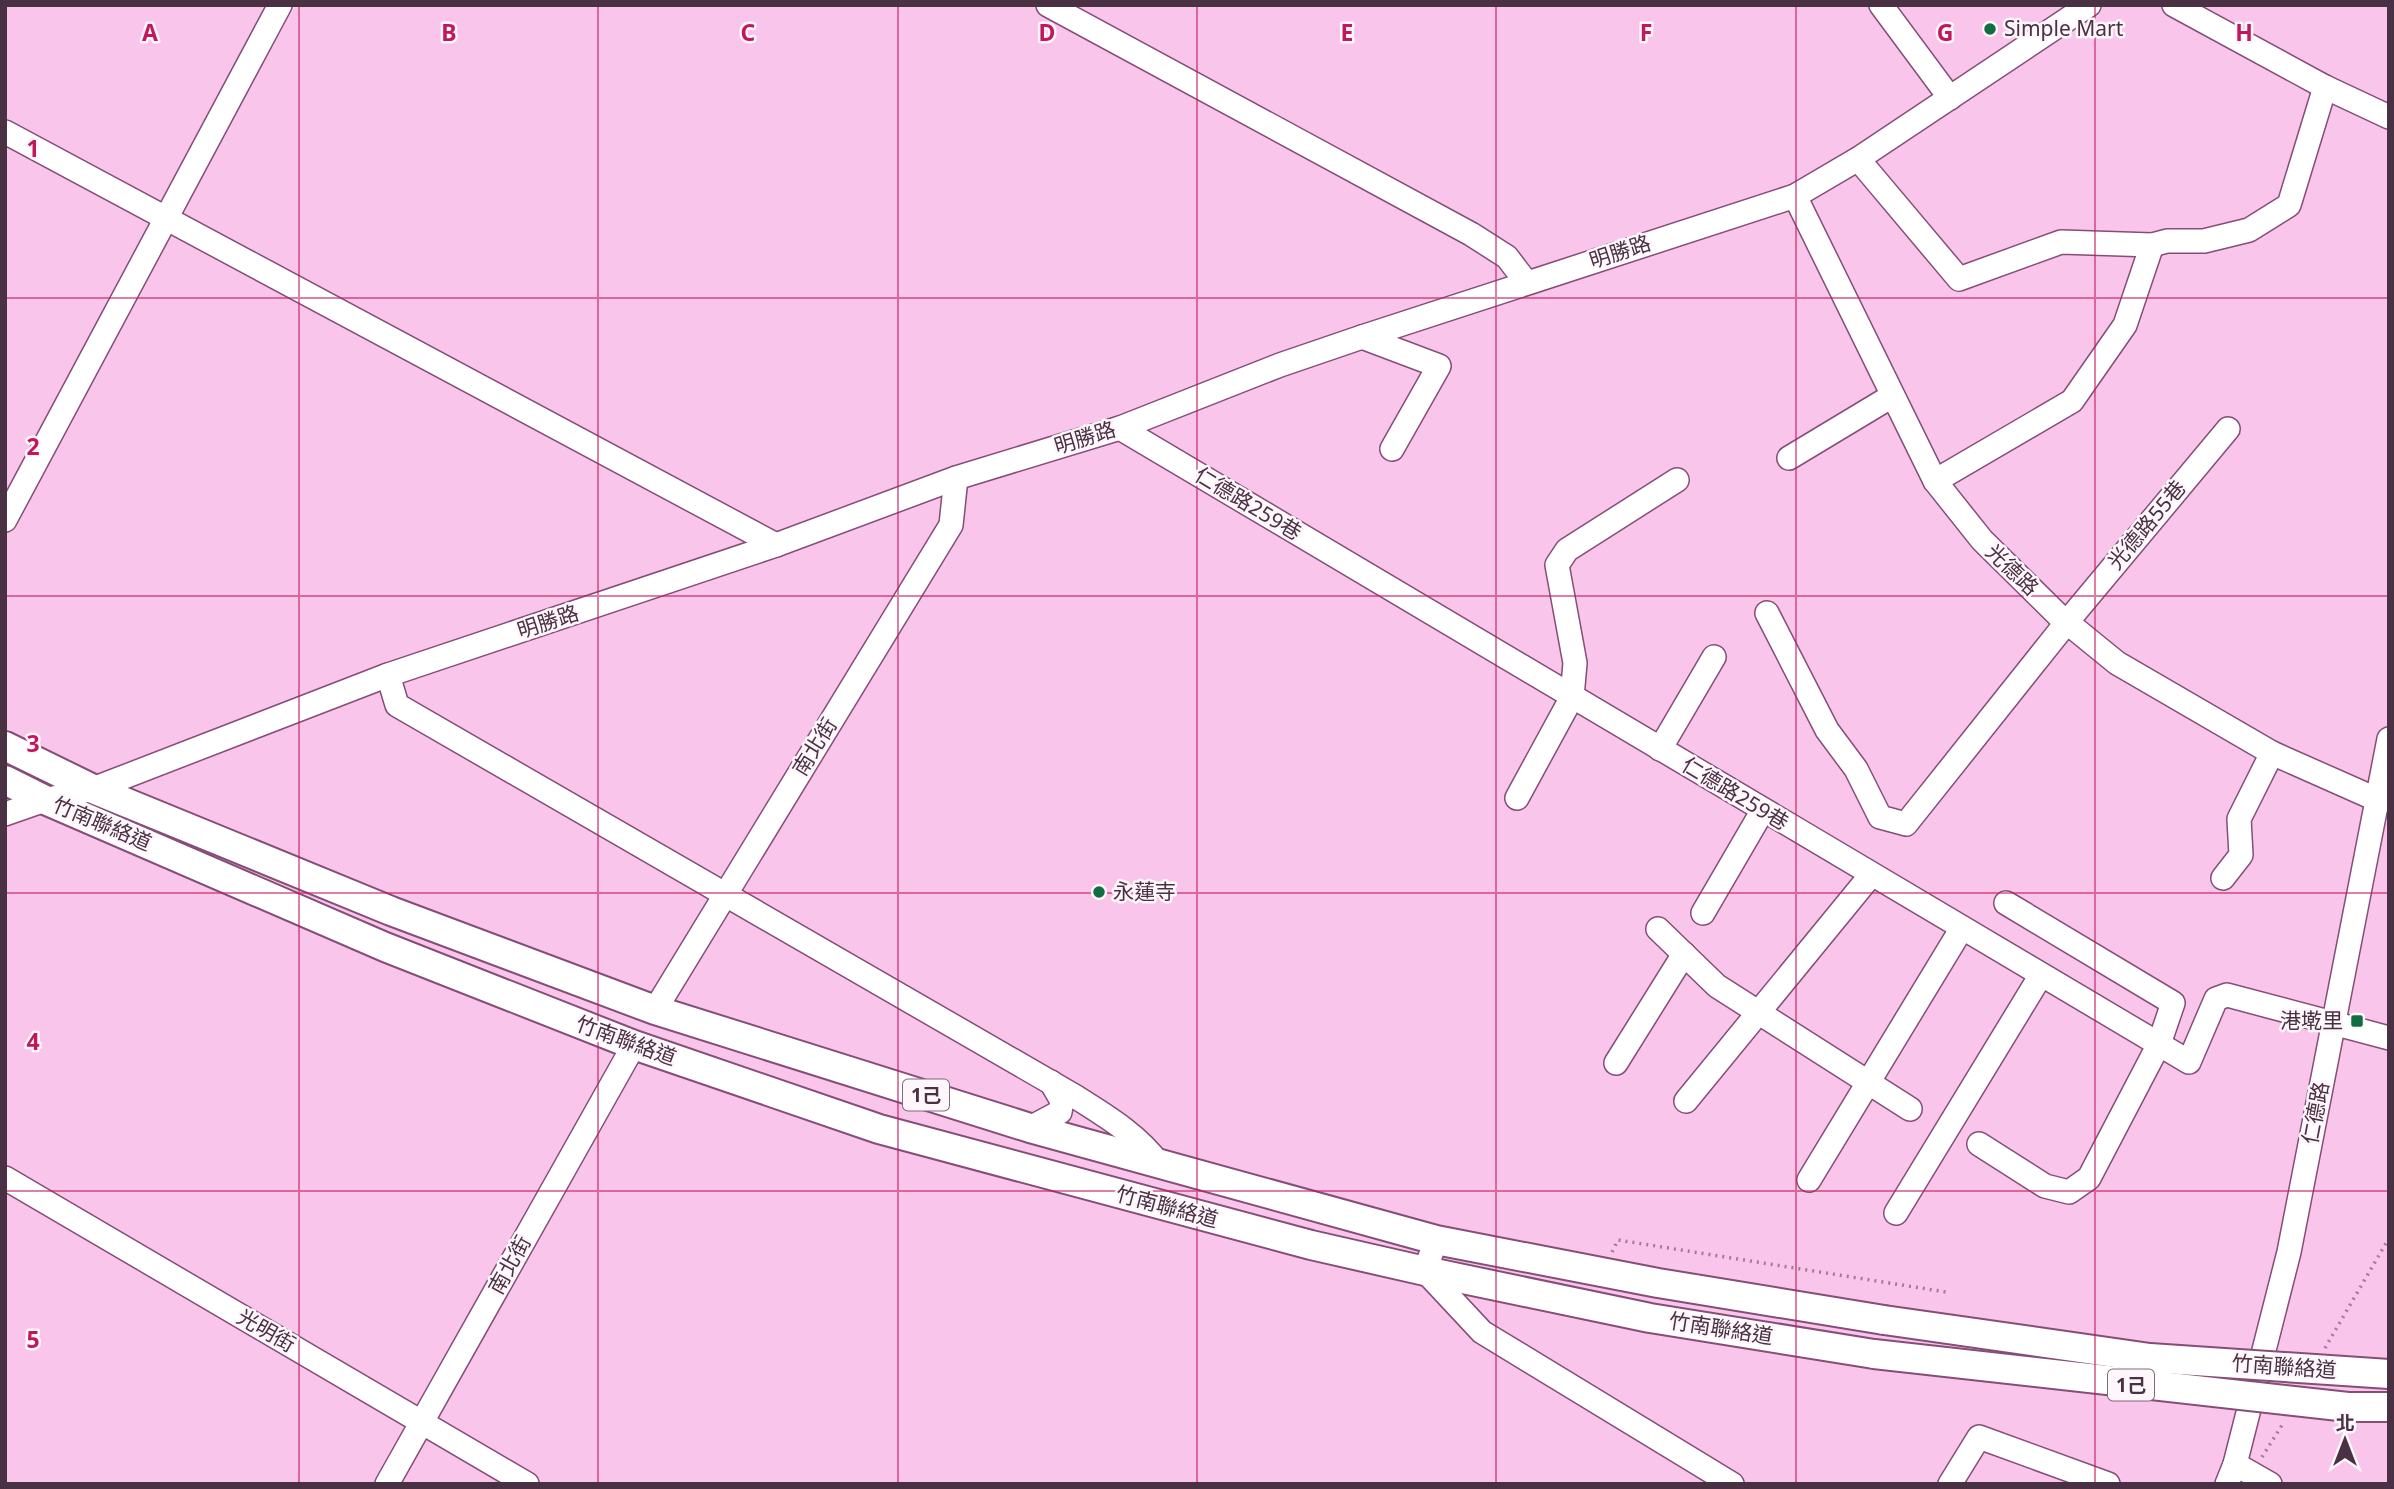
<svg xmlns="http://www.w3.org/2000/svg" width="2394" height="1489" font-family="'Noto Sans','Noto Sans TC',sans-serif">
<style>
.lines{fill:none;stroke-linecap:round;stroke-linejoin:round}
.minor-casing{stroke:#854d77;stroke-width:26}
.major-casing{stroke:#854d77;stroke-width:32}
.path{stroke:#a27b97;stroke-width:3.5;stroke-dasharray:2 5;stroke-linecap:butt}
.minor{stroke:#fff;stroke-width:23}
.major{stroke:#fff;stroke-width:28}
.major-bridge-casing{stroke:#854d77;stroke-width:32;stroke-linecap:butt}
.major-bridge{stroke:#fff;stroke-width:28}
.grid{fill:none;stroke:#c2185b;stroke-width:2;stroke-opacity:0.55}
.poi-dot{fill:#106e42;stroke:#fdf6fb;stroke-width:2.5}
.labels{text-anchor:middle;stroke-width:5;stroke-linejoin:round;paint-order:stroke}
.shield{fill:#fdf6fb;stroke:#806b7a;stroke-width:2}
.shield-label{font-size:19px;font-weight:bold;fill:#4a3043}
.poi-label{font-size:21px;fill:#4a3043;stroke:#fdf6fb;text-anchor:start}
.street-label{font-size:21px;fill:#4a3043;stroke:#fdf6fb}
.grid-label{font-size:23px;text-anchor:middle;font-weight:bold;fill:#c2185b;stroke:#fdf6fb;stroke-width:5;stroke-linejoin:round;paint-order:stroke}
</style>
<rect width="100%" height="100%" fill="#f9c5ea"/>
<g class="lines">
<defs>
<g id="minor">
<polyline points="1048,5 1471,234 1507,257 1526,282"/>
<polyline points="1881,5 1950,98"/>
<polyline points="2174,5 2325,87 2389,117"/>
<polyline points="5,132 776,545"/>
<polyline points="1858,159 1959,279 2061,242 2152,245 2167,241 2204,241 2249,230 2289,205 2325,87"/>
<polyline points="1795,196 1935,481 1982,540 2058,615 2117,663 2272,753 2378,800 2389,800"/>
<polyline points="1362,337 1439,366 1392,449"/>
<polyline points="1120,428 2189,1062 2216,999 2227,995 2389,1038"/>
<polyline points="1789,458 1892,396"/>
<polyline points="1935,481 2072,401 2125,325 2152,245"/>
<polyline points="5,520 280,5"/>
<polyline points="1767,613 1827,730 1856,769 1880,817 1906,824 2067,622 2228,429"/>
<path d="M388,675L397,705L1076,1097C1106,1116 1138,1135 1159,1164"/>
<polyline points="1660,749 1714,657"/>
<polyline points="1517,798 1572,697 1575,663 1557,565 1567,550 1677,480"/>
<polyline points="5,814 45,800 93,789 388,675 776,545 956,478 1120,428 1280,365 1362,337 1795,196 1858,159 2089,5"/>
<polyline points="2223,878 2241,855 2239,819 2272,753"/>
<polyline points="1703,913 1763,810"/>
<polyline points="1658,929 1717,986 1910,1109"/>
<polyline points="655,1010 951,525 956,478"/>
<polyline points="1616,1063 1684,954"/>
<polyline points="1686,1101 1871,875"/>
<polyline points="1030,1128 1060,1112 1062,1101 1051,1082"/>
<polyline points="1979,1144 2045,1186 2069,1192 2089,1178 2159,1044 2173,1003 2006,903"/>
<polyline points="5,1178 527,1484"/>
<polyline points="1809,1180 1962,928"/>
<polyline points="1896,1213 2041,975"/>
<polyline points="1436,1240 1425,1271 1482,1332 1732,1484"/>
<polyline points="2235,1464 2270,1484"/>
<polyline points="387,1484 634,1045"/>
<polyline points="1950,1484 1979,1437 2108,1484"/>
<polyline points="2227,1484 2235,1464 2289,1252 2389,739"/>
</g>
<g id="major">
<polyline points="5,746 93,789 391,911 655,1010 1030,1128 1436,1240 1658,1283 1884,1320"/>
<polyline points="5,780 45,800 385,947 634,1045 879,1129 1311,1245 1425,1271 1650,1318 1874,1354"/>
</g>
</defs>
<!-- minor casing -->
<use href="#minor" class="minor-casing"/>
<!-- major casing -->
<use href="#major" class="major-casing"/>
<!-- path -->
<g class="path">
<polyline points="1612,1252 1618,1240 1946,1292"/>
<polyline points="2325,1348 2389,1238"/>
<polyline points="2262,1457 2284,1422"/>
</g>
<!-- minor -->
<use href="#minor" class="minor"/>
<!-- major -->
<use href="#major" class="major"/>
<defs>
<g id="major-bridge">
<polyline points="1884,1320 2150,1358 2389,1374"/>
<polyline points="1874,1354 2348,1407 2389,1407"/>
</g>
</defs>
<!-- major-bridge casing -->
<use href="#major-bridge" class="major-bridge-casing"/>
<!-- major-bridge -->
<use href="#major-bridge" class="major-bridge"/>
</g>
<!-- grid -->
<path class="grid" d="M299,5V1484M598,5V1484M898,5V1484M1197,5V1484M1496,5V1484M1796,5V1484M2095,5V1484M5,298H2389M5,596H2389M5,893H2389M5,1191H2389"/>
<!-- markers -->
<g class="poi-dot">
<circle cx="1990" cy="29" r="7"/>
<circle cx="1099" cy="892" r="7"/>
<rect x="2350" y="1014" width="14" height="14" rx="3.5"/>
</g>
<g class="labels">
<!-- shield labels -->
<g class="shield">
<rect x="903" y="1079.5" width="46" height="31" rx="5"/>
<rect x="2108" y="1369.5" width="46" height="31" rx="5"/>
</g>
<g class="shield-label">
<text x="926" y="1102">1己</text>
<text x="2131" y="1392">1己</text>
</g>
<!-- poi labels -->
<g class="poi-label">
<text x="2004" y="36">Simple Mart</text>
<text x="1113" y="899">永蓮寺</text>
<text x="2343" y="1028" text-anchor="end">港墘里</text>
</g>
<!-- street labels -->
<g class="street-label">
<text transform="translate(1620 252) rotate(-18)" y="7">明勝路</text>
<text transform="translate(1085 438) rotate(-17)" y="7">明勝路</text>
<text transform="translate(1248 504) rotate(31)" y="7">仁德路259巷</text>
<text transform="translate(2147 525) rotate(-50)" y="7">光德路55巷</text>
<text transform="translate(2012 570) rotate(44)" y="7">光德路</text>
<text transform="translate(548 622) rotate(-18)" y="7">明勝路</text>
<text transform="translate(815 747) rotate(-58)" y="7">南北街</text>
<text transform="translate(1735 794) rotate(31)" y="7">仁德路259巷</text>
<text transform="translate(102 824) rotate(23)" y="7">竹南聯絡道</text>
<text transform="translate(626 1041) rotate(20)" y="7">竹南聯絡道</text>
<text transform="translate(2316 1113) rotate(-79)" y="7">仁德路</text>
<text transform="translate(1167 1207) rotate(15)" y="7">竹南聯絡道</text>
<text transform="translate(510 1265) rotate(-61)" y="7">南北街</text>
<text transform="translate(1721 1329) rotate(9)" y="7">竹南聯絡道</text>
<text transform="translate(266 1331) rotate(30)" y="7">光明街</text>
<text transform="translate(2284 1367) rotate(4)" y="7">竹南聯絡道</text>
</g>
</g>
<g class="grid-label">
<text x="150" y="41">A</text>
<text x="449" y="41">B</text>
<text x="748" y="41">C</text>
<text x="1047" y="41">D</text>
<text x="1347" y="41">E</text>
<text x="1646" y="41">F</text>
<text x="1945" y="41">G</text>
<text x="2244" y="41">H</text>
<text x="33" y="157">1</text>
<text x="33" y="455">2</text>
<text x="33" y="752">3</text>
<text x="33" y="1050">4</text>
<text x="33" y="1348">5</text>
</g>
<!-- border -->
<rect width="2394" height="1489" fill="none" stroke="#4a3043" stroke-width="14"/>
<!-- north arrow -->
<g transform="translate(2345 1440)" stroke="#fdf6fb" stroke-width="5" paint-order="stroke">
<path d="M0-5L12 26L0 18L-12 26Z" fill="#4a3043"/>
<text y="-10" font-size="19" font-weight="bold" text-anchor="middle" fill="#4a3043">北</text>
</g>
</svg>
